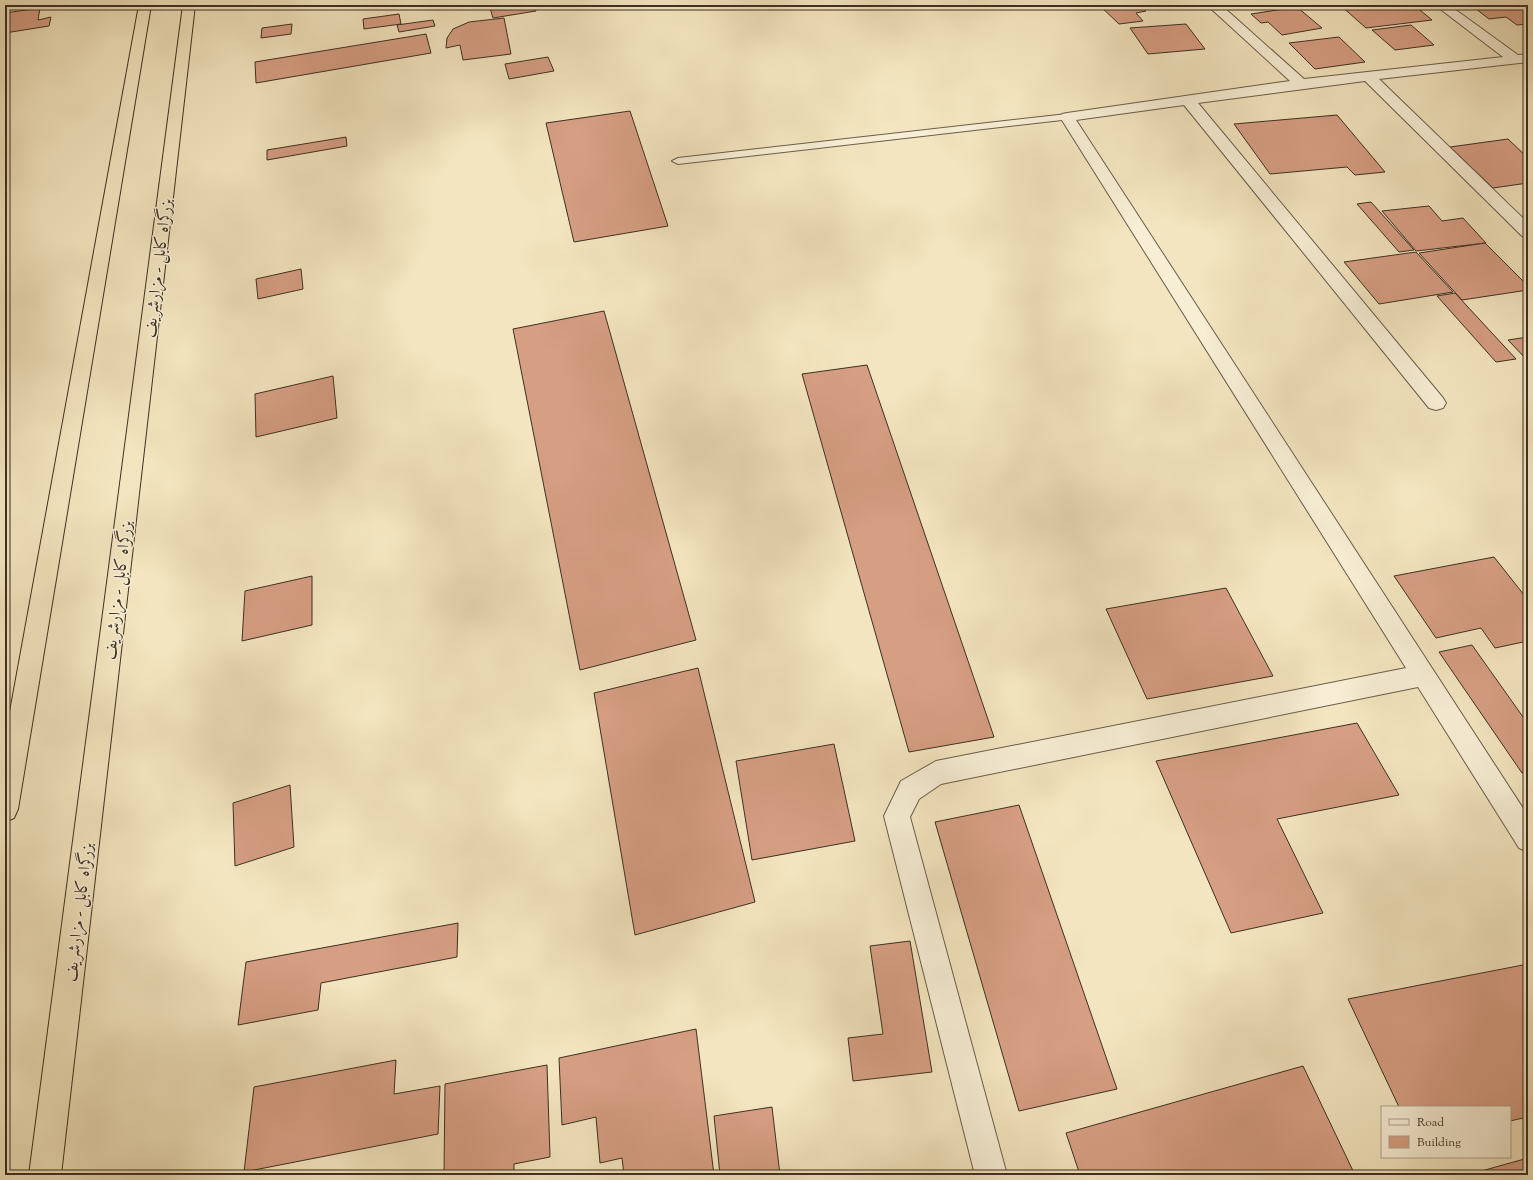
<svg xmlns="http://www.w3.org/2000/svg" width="1533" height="1180" font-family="'Sorts Mill Goudy',Amiri,serif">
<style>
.building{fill:#d69e83;stroke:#3d3023}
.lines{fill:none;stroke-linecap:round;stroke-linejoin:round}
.lane-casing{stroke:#6a5d4a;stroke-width:2}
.street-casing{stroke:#6a5d4a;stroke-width:2}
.highway-casing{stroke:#3d3023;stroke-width:2}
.lane{fill:#f7eed5;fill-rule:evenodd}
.street{fill:#f7eed5;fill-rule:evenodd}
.highway{fill:#f3e5bf;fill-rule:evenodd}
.labels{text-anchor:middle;stroke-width:3;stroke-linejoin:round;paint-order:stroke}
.street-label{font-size:17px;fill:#3d3023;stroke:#f7eed5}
</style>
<rect width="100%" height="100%" fill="#f3e5bf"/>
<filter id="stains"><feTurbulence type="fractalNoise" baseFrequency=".005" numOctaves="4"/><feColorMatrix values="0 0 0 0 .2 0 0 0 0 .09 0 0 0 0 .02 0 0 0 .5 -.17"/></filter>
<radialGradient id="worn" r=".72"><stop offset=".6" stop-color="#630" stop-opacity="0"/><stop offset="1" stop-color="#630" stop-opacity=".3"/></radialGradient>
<!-- building -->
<g class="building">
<polygon points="511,5 534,5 536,11 493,18 490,8"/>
<polygon points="1099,5 1140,5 1146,11 1136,13 1143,21 1119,24"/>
<polygon points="1340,5 1414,5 1432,20 1366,28"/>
<polygon points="1471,5 1528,5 1528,24 1517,25 1506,17 1489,19"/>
<polygon points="1297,7 1322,28 1282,35 1268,22 1261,23 1251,14"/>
<polygon points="40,8 38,20 51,17 49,26 5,33 5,13"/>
<polygon points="399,14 401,24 364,29 363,19"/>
<polygon points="504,18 511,54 463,60 460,45 446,48 447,38 453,29 469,22"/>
<polygon points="433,20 435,26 399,32 397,25"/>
<polygon points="292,24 291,34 261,38 262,28"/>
<polygon points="1186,24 1205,49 1148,54 1130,28"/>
<polygon points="1411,25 1434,45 1395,50 1372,30"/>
<polygon points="426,34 431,53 256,83 255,62"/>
<polygon points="1339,37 1365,62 1315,69 1289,43"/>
<polygon points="548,57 554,71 509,79 505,64"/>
<polygon points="630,111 668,226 574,242 546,123"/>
<polygon points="1337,115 1385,172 1355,175 1347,167 1270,174 1234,124"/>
<polygon points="346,137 347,146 267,160 267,150"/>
<polygon points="1508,139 1528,158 1528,183 1493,188 1450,147"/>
<polygon points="1371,202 1414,250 1399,252 1357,204"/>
<polygon points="1429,206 1442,221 1463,218 1486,243 1416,251 1382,211"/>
<polygon points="1485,243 1528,286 1528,290 1462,300 1419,253"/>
<polygon points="1416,252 1453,292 1379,304 1344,262"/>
<polygon points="301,269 303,289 258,299 256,279"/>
<polygon points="1455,293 1516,359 1496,362 1437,296"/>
<polygon points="604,311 696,640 580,670 513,329"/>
<polygon points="1528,337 1528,361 1508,340"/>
<polygon points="867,365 994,737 909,752 802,374"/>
<polygon points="333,376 337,418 256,437 255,394"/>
<polygon points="1494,557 1528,600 1528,641 1495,648 1481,628 1436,638 1394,576"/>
<polygon points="312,576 312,625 242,641 245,591"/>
<polygon points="1226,588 1273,676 1147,699 1106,609"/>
<polygon points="1472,645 1528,724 1528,772 1522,773 1439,652"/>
<polygon points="698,668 755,902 635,935 594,693"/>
<polygon points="1357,723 1399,795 1277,819 1323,913 1231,933 1156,761"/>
<polygon points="834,744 855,841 752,860 736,761"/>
<polygon points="290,785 294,847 235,866 233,803"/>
<polygon points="1019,805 1117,1089 1019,1111 935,822"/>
<polygon points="458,923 457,957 321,983 318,1010 238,1025 246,962"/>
<polygon points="910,941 932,1072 853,1081 848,1038 883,1034 870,946"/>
<polygon points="1528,964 1528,1117 1510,1121 1510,1107 1399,1107 1348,999"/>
<polygon points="696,1029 714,1175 624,1175 622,1158 600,1163 596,1117 562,1125 559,1058"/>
<polygon points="396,1060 394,1094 440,1086 438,1134 244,1172 254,1087"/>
<polygon points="547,1065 550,1157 514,1164 514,1175 444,1175 445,1084"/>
<polygon points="1303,1066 1355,1175 1080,1175 1066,1133"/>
<polygon points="772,1107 780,1175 720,1175 714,1116"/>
<polygon points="1528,1158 1528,1175 1467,1175"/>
</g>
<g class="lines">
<defs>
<polygon id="lane" points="1067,114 1072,117 1071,119 678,164 672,161 678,158"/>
<polygon id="street" points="1207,5 1221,5 1304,79 1503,57 1435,5 1449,5 1518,55 1528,54 1528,62 1379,79 1528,223 1528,237 1522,236 1365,81 1198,103 1443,398 1446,403 1443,408 1436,410 1429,408 1184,105 1076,120 1528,816 1528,852 1519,848 1418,687 941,784 919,799 910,817 1007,1175 975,1175 884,816 901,781 936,761 1406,668 1060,117 1062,114 1067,113 1290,81"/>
<g id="highway">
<polygon points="139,5 151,5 18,809 14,818 5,822 5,739"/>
<polygon points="183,5 195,5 61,1175 29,1175"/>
</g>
</defs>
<!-- lane casing -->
<use href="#lane" class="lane-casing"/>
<!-- street casing -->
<use href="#street" class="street-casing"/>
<!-- highway casing -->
<use href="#highway" class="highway-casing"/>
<!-- lane -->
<use href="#lane" class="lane"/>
<!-- street -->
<use href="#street" class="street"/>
<!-- highway -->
<use href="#highway" class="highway"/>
</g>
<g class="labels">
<!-- street labels -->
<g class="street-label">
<text transform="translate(157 268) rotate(-83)" y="6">بزرگراه کابل - مزارشریف</text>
<text transform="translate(117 590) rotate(-83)" y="6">بزرگراه کابل - مزارشریف</text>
<text transform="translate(78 912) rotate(-83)" y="6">بزرگراه کابل - مزارشریف</text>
</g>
</g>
<!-- margin -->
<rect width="1533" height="1180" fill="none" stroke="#f3e5bf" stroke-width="20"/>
<rect x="6" y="6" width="1521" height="1168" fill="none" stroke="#3d3023" stroke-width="2"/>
<rect x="10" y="10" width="1513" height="1160" fill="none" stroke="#3d3023"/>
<!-- legend -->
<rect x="1381" y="1106" width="130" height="52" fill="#f7eed5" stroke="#ada28e"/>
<rect x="1389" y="1119" width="20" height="6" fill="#f7eed5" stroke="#ada28e"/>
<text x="1417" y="1126" font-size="12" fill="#3d3023">Road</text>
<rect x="1389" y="1136" width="20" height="12" fill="#d69e83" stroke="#ada28e"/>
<text x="1417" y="1146" font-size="12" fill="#3d3023">Building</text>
<rect width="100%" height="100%" filter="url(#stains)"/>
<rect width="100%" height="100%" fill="url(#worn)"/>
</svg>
